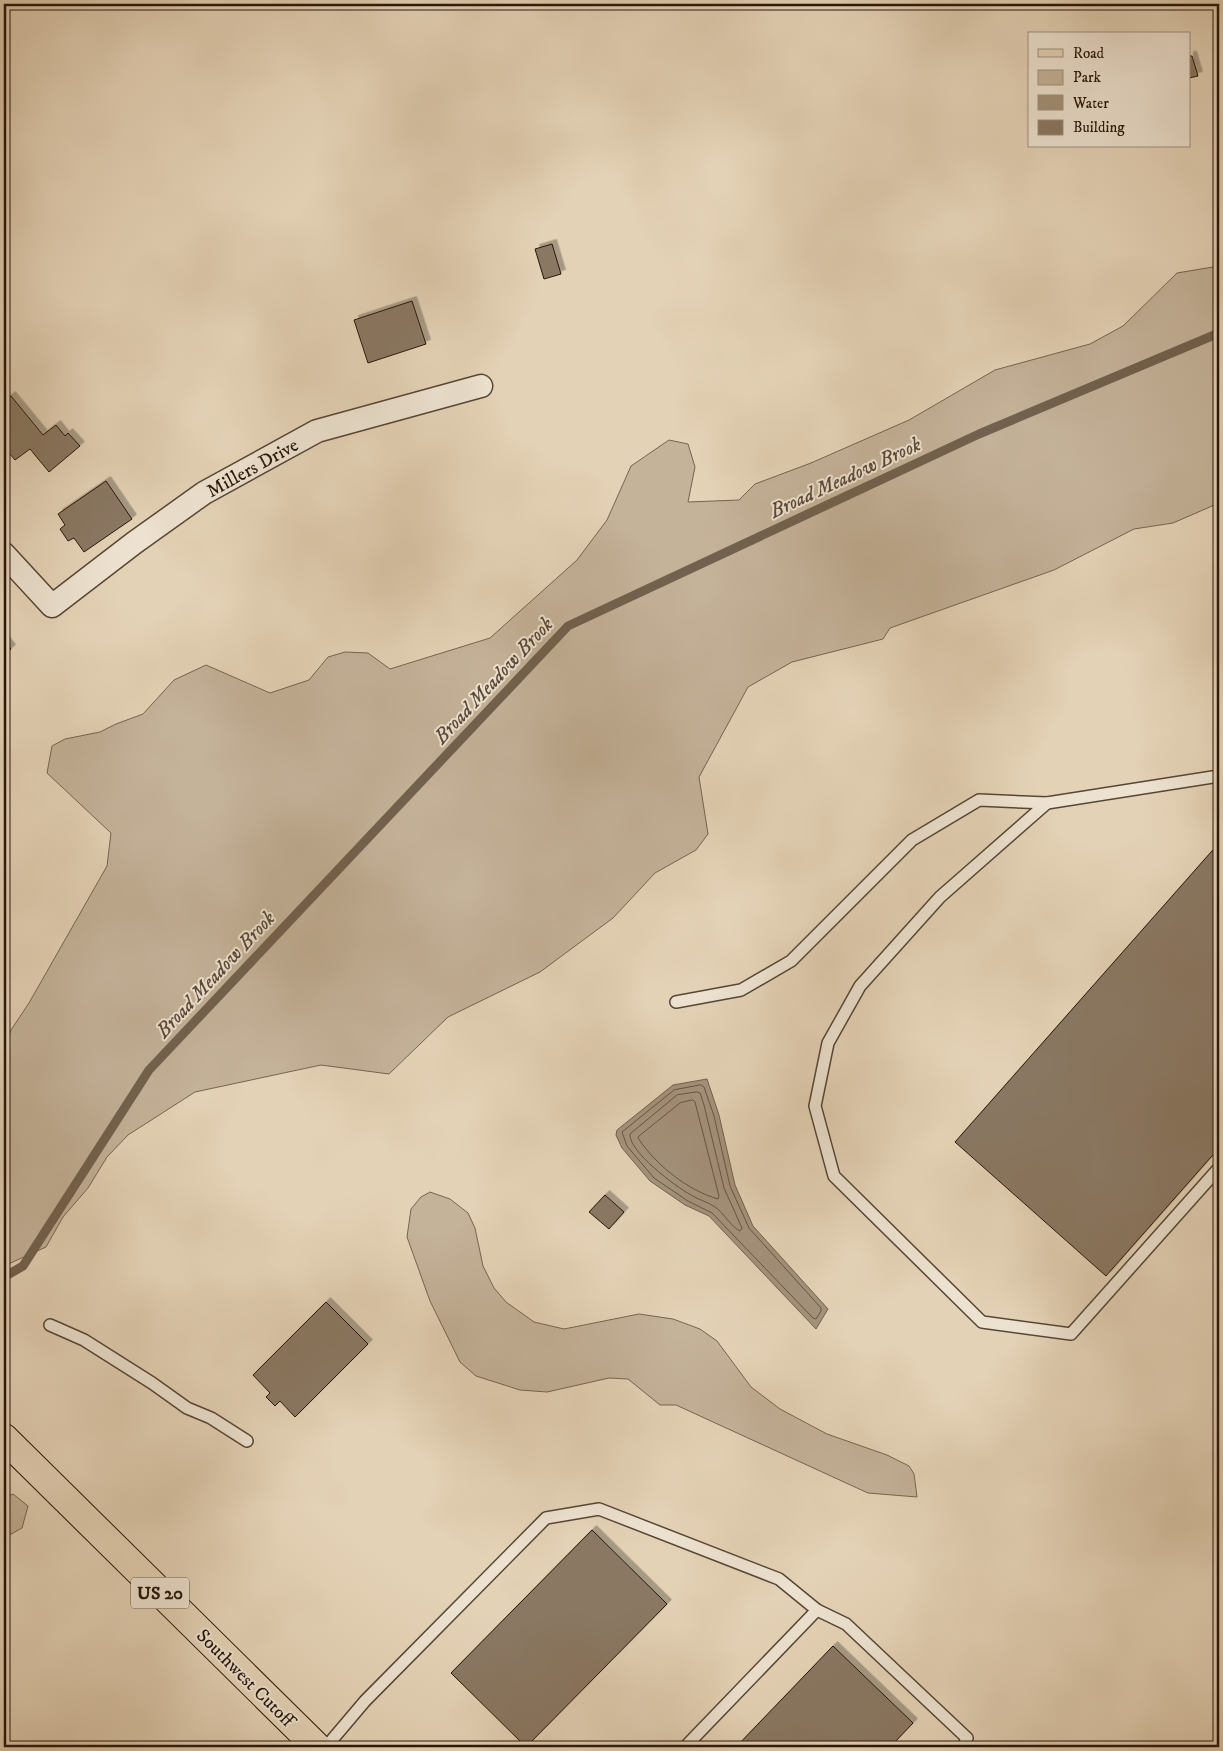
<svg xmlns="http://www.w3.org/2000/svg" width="1223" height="1751" font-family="'IM FELL DW Pica',serif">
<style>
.green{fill:#c4b299;stroke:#766452}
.water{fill:#a4927c;stroke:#72614e}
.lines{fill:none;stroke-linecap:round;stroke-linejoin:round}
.shore{stroke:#665443;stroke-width:1}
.stream{stroke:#72614e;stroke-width:9}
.building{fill:#8a7863;stroke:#28170a;filter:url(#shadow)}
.lane-casing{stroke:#574635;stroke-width:14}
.street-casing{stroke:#574635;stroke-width:25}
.primary-casing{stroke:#28170a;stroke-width:30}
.lane{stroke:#ede2d0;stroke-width:11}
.street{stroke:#ede2d0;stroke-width:22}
.primary{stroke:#e4d2b6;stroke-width:28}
.labels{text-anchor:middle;stroke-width:4;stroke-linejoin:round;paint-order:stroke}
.shield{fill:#ede2d0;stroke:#635445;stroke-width:1}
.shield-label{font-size:18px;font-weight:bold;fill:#28170a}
.street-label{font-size:19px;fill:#28170a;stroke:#ede2d0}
.water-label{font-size:20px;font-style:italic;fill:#5a4838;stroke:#ede2d0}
</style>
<defs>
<filter id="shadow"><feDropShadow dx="4.5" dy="-4.5" stdDeviation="0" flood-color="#0004"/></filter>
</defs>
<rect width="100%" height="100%" fill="#e4d2b6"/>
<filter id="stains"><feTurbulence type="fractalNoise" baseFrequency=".004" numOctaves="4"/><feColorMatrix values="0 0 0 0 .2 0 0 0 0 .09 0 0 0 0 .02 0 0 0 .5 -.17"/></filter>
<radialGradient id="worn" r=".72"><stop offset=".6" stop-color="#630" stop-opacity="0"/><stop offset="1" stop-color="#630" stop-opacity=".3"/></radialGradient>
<!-- green -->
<g class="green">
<polygon points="1219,266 1219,503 1173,523 1134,529 1054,570 890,628 883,639 792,662 748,687 699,777 708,834 696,850 655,873 613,918 540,972 448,1017 389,1074 321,1065 195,1092 128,1135 107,1157 88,1188 63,1217 46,1247 4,1266 4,1047 11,1030 29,1003 107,866 111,833 47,773 52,746 65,739 100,732 116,724 143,714 174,680 206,665 270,693 309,680 328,657 345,652 368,653 390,669 490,638 577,560 607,520 631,466 669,440 688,444 695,467 688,502 739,500 755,484 811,463 909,420 995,370 1090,344 1123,326 1177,273"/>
<polygon points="430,1192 450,1199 468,1213 475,1228 483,1266 494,1288 506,1302 534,1322 564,1329 639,1314 673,1319 700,1329 717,1341 751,1387 780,1409 827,1434 887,1455 909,1466 914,1474 917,1497 868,1493 676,1405 660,1405 628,1379 609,1378 547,1392 520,1390 476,1376 460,1362 430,1301 407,1237 411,1209 421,1197"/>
<polygon points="13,1494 28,1506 22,1528 4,1538 4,1498"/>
</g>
<!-- water -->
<polygon class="water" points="707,1079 719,1115 735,1185 753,1226 828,1309 816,1329 709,1216 685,1205 650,1181 622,1148 616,1135 617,1130 673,1085"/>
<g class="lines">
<!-- shore -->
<g class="shore">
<polygon points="701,1085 704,1087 714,1116 730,1186 749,1228 821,1308 821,1311 816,1319 813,1318 712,1213 688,1201 654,1178 627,1146 622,1132 674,1090"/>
<path d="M697,1092L700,1093L704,1105L724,1188L742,1228L740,1231C730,1226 725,1214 715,1207C708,1202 699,1200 691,1195C676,1187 628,1151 630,1134L677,1095Z"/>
<path d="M693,1100L695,1102L719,1196L718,1199C687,1190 656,1165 638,1138L639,1136L680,1103Z"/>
</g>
<!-- stream -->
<polyline class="stream" points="4,1277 23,1266 149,1070 568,626 979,434 1219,333"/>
</g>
<!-- building -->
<g class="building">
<polygon points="1189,56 1192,56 1198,76 1189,78"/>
<polygon points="552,244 561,274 544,279 535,249"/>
<polygon points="412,301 426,344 368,363 354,320"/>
<polygon points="11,396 43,435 56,425 65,436 68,433 80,446 49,472 30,449 15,460 4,447 4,401"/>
<polygon points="106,481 132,519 84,552 74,538 68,541 60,529 65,525 58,514"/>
<polygon points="4,640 11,649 4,655"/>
<polygon points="1219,843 1219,1148 1106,1276 955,1142"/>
<polygon points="605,1195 624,1212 609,1229 589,1212"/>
<polygon points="326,1302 368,1344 295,1417 280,1401 275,1406 266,1397 270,1393 253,1375"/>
<polygon points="592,1530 667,1604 526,1747 451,1673"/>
<polygon points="833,1646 913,1723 890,1747 736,1747"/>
</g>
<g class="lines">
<defs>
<g id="lane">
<polyline points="1047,803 940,897 860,986 828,1043 815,1106 834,1176 982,1322 1071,1334 1219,1168"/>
<polyline points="676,1002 741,990 791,961 912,840 979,800 1047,803 1219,776"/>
<polyline points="50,1325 84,1340 152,1383 187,1408 211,1418 247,1441"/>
<polyline points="326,1747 365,1701 546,1518 599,1509 779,1579 817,1610"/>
<polyline points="685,1747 817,1610 846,1624 967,1738 963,1747"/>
</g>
<polyline id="street" points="4,554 52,606 134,543 204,493 317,431 481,386"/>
<polyline id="primary" points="4,1438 317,1747"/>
</defs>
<!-- lane casing -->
<use href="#lane" class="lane-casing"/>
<!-- street casing -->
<use href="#street" class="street-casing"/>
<!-- primary casing -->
<use href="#primary" class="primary-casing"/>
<!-- lane -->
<use href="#lane" class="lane"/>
<!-- street -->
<use href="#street" class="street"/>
<!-- primary -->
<use href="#primary" class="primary"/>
</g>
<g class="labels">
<!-- shield labels -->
<rect class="shield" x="131" y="1577.5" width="58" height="31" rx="4"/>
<g class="shield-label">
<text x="160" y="1599">US 20</text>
</g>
<!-- street labels -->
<g class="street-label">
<text transform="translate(252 467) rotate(-29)" y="7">Millers Drive</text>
<text transform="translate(246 1677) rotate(45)" y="7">Southwest Cutoff</text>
</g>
<!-- water labels -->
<g class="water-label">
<text transform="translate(845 477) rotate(-25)" y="7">Broad Meadow Brook</text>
<text transform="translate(493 680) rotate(-47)" y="7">Broad Meadow Brook</text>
<text transform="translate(215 974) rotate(-47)" y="7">Broad Meadow Brook</text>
</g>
</g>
<!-- margin -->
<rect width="1223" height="1751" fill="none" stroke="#e4d2b6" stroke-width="20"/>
<rect x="5" y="5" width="1213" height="1741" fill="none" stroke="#28170a" stroke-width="2.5"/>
<rect x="10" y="10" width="1203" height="1731" fill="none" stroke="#28170a"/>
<!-- legend -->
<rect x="1028" y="32" width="162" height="115" fill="#ede2d0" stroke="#9e9181"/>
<rect x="1038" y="49" width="25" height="8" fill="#e4d2b6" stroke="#9e9181"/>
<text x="1073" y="58" font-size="15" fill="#28170a">Road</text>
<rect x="1038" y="70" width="25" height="15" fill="#c4b299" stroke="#9e9181"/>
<text x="1073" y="82" font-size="15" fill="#28170a">Park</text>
<rect x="1038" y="95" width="25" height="15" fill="#a4927c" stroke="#9e9181"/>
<text x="1073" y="108" font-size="15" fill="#28170a">Water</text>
<rect x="1038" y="120" width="25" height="15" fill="#8a7863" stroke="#9e9181"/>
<text x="1073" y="132" font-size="15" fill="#28170a">Building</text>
<rect width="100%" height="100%" filter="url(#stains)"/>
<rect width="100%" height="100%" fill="url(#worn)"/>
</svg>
